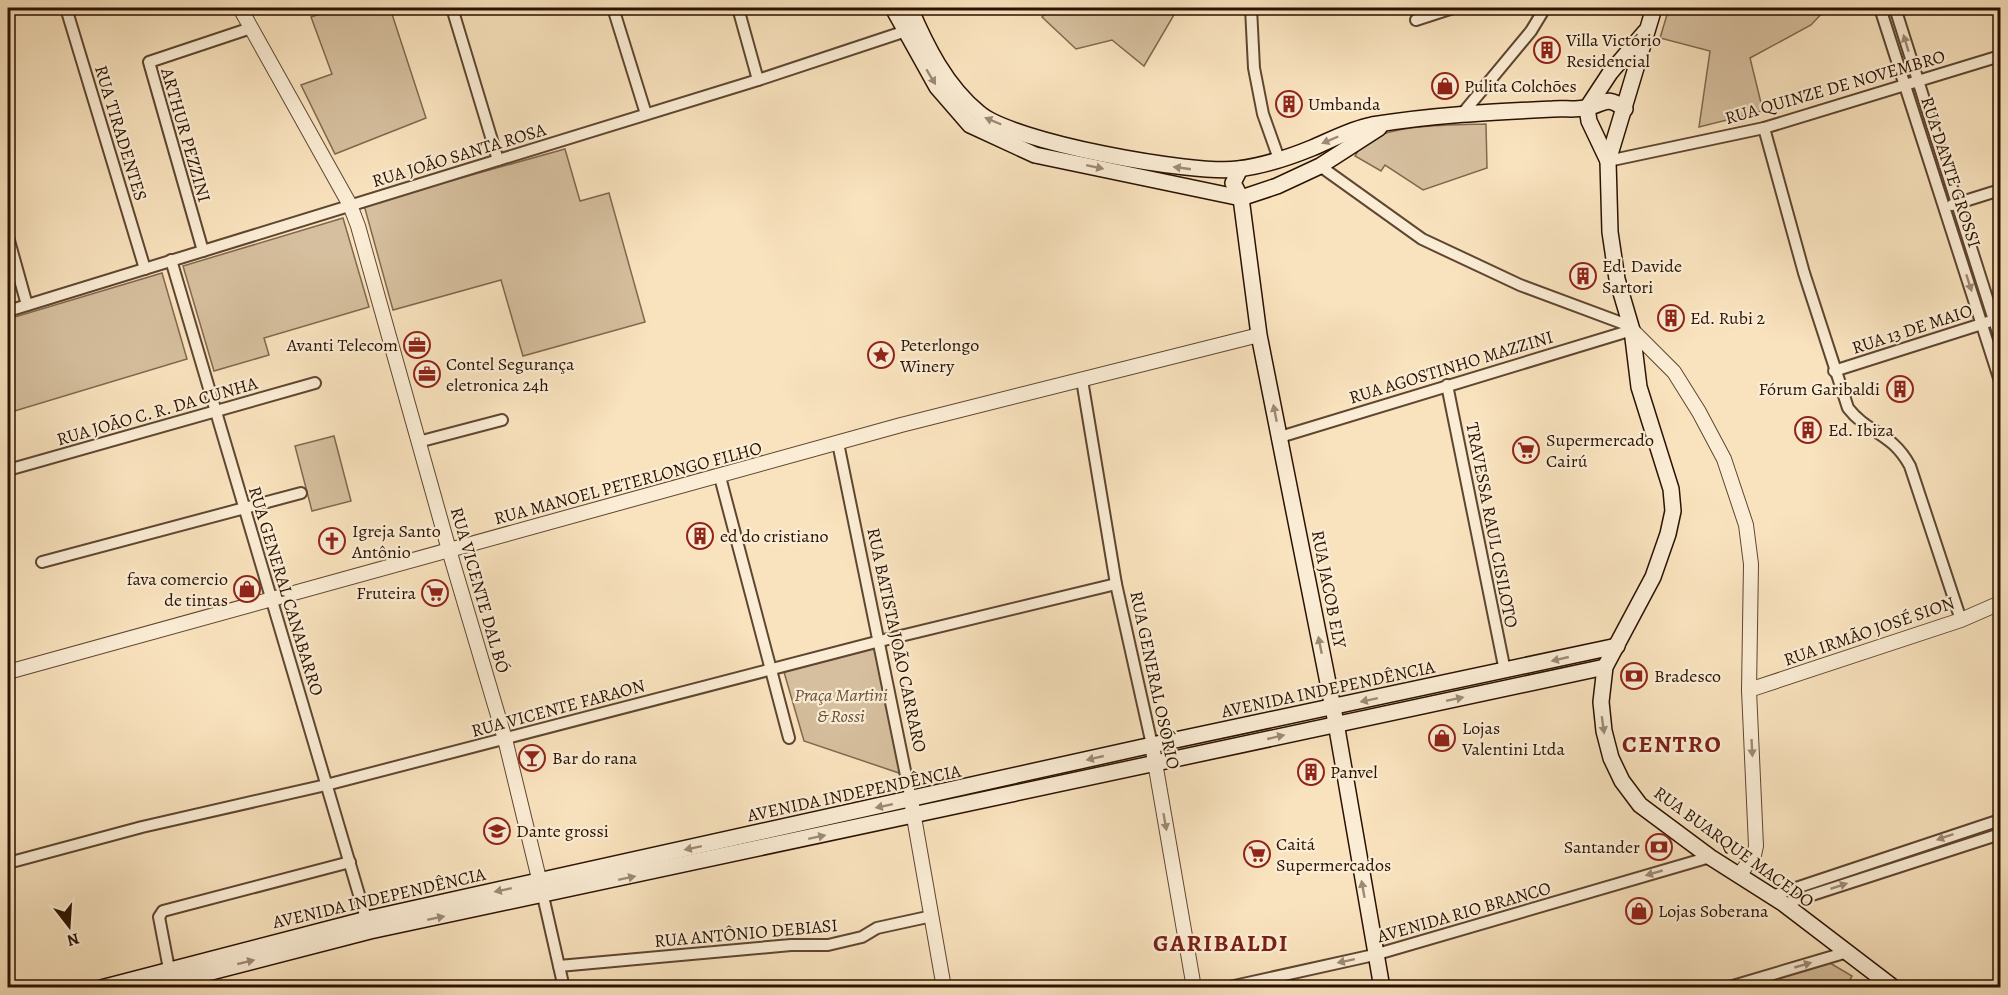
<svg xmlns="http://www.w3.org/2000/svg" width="2008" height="995" font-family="Alegreya,serif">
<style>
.green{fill:#d6bf9e;stroke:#80684f;stroke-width:1.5}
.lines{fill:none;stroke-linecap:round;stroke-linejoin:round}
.minor-casing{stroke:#5e4630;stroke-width:14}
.tertiary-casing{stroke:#5e4630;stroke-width:16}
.secondary-casing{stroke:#2a1200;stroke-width:18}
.minor{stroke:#fbedd5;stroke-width:10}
.tertiary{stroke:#fbedd5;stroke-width:14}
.secondary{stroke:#fbedd5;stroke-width:15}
.oneway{fill:#9d8a75}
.labels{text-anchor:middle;stroke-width:4.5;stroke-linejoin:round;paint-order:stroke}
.poi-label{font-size:18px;fill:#2a1200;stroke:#fbedd5;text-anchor:start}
.street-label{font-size:18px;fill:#2a1200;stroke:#fbedd5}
.park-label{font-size:18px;font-style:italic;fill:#664f37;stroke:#fbedd5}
.district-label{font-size:24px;font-weight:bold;letter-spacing:1.5px;fill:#7a1f14;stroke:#fbedd5}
</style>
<rect width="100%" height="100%" fill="#f9e3be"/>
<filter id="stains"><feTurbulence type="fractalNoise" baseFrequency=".00333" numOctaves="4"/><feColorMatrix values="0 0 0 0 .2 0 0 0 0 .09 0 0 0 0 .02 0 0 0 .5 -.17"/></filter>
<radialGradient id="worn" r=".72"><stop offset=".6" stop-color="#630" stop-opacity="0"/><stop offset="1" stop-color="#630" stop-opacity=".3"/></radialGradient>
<!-- green -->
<g class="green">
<polygon points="318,8 390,8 426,118 335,154 301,85 332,74 311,17 320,14"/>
<polygon points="1052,8 1178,8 1144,66 1112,40 1076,49 1042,17"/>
<polygon points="1669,8 1827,8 1811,25 1750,58 1763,111 1699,127 1710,51 1660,38"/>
<path d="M1486,124L1487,168L1423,190L1385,165L1381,171L1355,156C1358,151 1362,144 1366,141C1397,124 1451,125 1486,124Z"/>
<polygon points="565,149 580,201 609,193 645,322 523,356 501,280 393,310 364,205"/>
<polygon points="343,218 369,307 264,338 269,355 214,371 183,266"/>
<polygon points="162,273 187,359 8,413 8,319"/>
<polygon points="334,436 351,501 312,511 295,446"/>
<polygon points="876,648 902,774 804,741 784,672"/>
<polygon points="1830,963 1852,976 1846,987 1739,988"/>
</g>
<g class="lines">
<defs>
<g id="minor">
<polyline points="66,8 145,269"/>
<polyline points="452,8 498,160"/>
<polyline points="613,8 646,114"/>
<polyline points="738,8 758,80"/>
<polyline points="1251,8 1254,68 1263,114 1279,159"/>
<polyline points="1880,8 2000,381"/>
<polyline points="1895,8 2000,339"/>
<polyline points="1416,20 1453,8"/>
<polyline points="1463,113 1531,31 1545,8"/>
<path d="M1764,128L1804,273L1848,408C1868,434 1892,432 1910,466L1961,620"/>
<polyline points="1608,161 1764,128 2000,56"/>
<polyline points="1320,166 1422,239 1520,285 1630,326"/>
<polyline points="1952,205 2000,190"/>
<polyline points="8,237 27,305"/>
<polyline points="203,251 149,62 251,28"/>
<polyline points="171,260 368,925"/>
<polyline points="8,311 758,80 912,29"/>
<polyline points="1834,371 1988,322"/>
<polyline points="1082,380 1116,584 1152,745"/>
<polyline points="1447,385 1505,671"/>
<polyline points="1280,437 1632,330"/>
<polyline points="418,442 502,420"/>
<polyline points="838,443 911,800"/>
<polyline points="8,470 315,383"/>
<polyline points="720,477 789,738"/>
<polyline points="42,562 301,493"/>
<polyline points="8,863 142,827 326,785 880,641 1116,584"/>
<polyline points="543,896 564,988"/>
<polyline points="1772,896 2000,820"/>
<polyline points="1784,904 2000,834"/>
<polyline points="559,966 791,945 828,945 862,937 877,928 932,916"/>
<polyline points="169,969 159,917 163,911 350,862"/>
<polyline points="1225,988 1374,955 1710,857"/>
<polyline points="1726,988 1844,953"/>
</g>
<g id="tertiary">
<polyline points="240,8 350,205 358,226 449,550 505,739 542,891"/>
<polyline points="1632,330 1674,372 1699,412 1724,459 1746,525 1751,564 1749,690 1756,846 1754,855 1740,874"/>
<polyline points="8,672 901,425 1259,335"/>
<polyline points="1749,690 1961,620 2000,603"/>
<polyline points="1152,745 1194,988"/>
<polyline points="911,800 944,988"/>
</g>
<g id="secondary">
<polyline points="893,8 937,87 970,125 1035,155 1241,198 1277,186 1320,166 1379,128"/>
<path d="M910,8C926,46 946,86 979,113C1012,142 1193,175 1238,169C1262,166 1290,157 1312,148C1331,140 1351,129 1372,125C1432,115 1492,112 1553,109C1563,108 1574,110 1584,108C1604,106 1604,93 1625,109"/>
<polyline points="1654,8 1608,161 1610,232 1617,279 1632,330 1639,387 1671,489 1673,511 1668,534 1653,577 1605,667 1601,702 1604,731 1611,758 1622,781 1640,805 1710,857 1784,904 1894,988"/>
<polyline points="1587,108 1610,73 1645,32"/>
<polyline points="1587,108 1589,121 1608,161"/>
<polyline points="1240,169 1233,183 1241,198 1259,335 1336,723 1382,988"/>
<polyline points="101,988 367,919 1152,745 1617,646"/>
<polyline points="149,988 370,931 1605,667"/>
</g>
</defs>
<!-- minor casing -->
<use href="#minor" class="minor-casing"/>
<!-- tertiary casing -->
<use href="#tertiary" class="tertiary-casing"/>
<!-- secondary casing -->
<use href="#secondary" class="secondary-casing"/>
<!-- minor -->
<use href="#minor" class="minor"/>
<!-- tertiary -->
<use href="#tertiary" class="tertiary"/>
<!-- secondary -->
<use href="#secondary" class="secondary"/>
</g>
<!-- one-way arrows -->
<defs><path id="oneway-solid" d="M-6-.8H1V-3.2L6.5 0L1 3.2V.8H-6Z" transform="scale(1.5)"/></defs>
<g class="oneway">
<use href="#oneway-solid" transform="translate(1906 43) rotate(-107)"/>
<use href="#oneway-solid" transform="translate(931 77) rotate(59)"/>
<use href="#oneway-solid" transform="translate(993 121) rotate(-157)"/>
<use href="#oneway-solid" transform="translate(1330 140) rotate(157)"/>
<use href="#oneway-solid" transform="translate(1095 167) rotate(12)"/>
<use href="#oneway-solid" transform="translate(1182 168) rotate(-172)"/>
<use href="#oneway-solid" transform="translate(1969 283) rotate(72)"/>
<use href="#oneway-solid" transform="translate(1275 413) rotate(-101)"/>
<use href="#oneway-solid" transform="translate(1320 645) rotate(-101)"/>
<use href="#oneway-solid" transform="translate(1560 659) rotate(167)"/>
<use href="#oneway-solid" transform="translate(1455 699) rotate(-12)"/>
<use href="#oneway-solid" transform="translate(1369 700) rotate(168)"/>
<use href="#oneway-solid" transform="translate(1603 725) rotate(82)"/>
<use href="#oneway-solid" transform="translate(1276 737) rotate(-13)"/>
<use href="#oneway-solid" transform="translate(1752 748) rotate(87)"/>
<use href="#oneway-solid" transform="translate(1095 758) rotate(167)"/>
<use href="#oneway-solid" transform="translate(884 806) rotate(168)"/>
<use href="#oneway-solid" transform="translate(1165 822) rotate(80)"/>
<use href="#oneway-solid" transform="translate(817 837) rotate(-12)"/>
<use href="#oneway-solid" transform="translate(1945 837) rotate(161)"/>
<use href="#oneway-solid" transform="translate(693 848) rotate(168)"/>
<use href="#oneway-solid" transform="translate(1654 873) rotate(164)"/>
<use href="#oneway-solid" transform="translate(627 878) rotate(-12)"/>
<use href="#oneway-solid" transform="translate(1839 886) rotate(-18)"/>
<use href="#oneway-solid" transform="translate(1363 889) rotate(-100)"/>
<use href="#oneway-solid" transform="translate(503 890) rotate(168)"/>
<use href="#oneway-solid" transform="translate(436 918) rotate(-12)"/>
<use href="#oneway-solid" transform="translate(1346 961) rotate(168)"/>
<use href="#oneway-solid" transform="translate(246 962) rotate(-14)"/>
<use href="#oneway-solid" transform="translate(1803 965) rotate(-16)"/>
</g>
<!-- icons -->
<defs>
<symbol id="building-ring" viewBox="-11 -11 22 22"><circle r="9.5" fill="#fbedd5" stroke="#8f2418" stroke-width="1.5"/><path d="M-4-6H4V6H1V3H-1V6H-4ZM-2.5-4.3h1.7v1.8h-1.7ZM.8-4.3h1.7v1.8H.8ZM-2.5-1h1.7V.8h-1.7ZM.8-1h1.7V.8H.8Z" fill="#8f2418"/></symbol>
<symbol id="shop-ring" viewBox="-11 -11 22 22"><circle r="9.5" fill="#fbedd5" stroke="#8f2418" stroke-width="1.5"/><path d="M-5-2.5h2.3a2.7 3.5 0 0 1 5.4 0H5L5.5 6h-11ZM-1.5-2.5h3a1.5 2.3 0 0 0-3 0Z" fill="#8f2418"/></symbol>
<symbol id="office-ring" viewBox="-11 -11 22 22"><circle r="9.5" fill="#fbedd5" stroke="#8f2418" stroke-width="1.5"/><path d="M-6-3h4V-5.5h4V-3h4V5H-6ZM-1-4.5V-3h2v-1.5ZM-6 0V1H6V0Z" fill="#8f2418"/></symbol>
<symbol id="sight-ring" viewBox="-11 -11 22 22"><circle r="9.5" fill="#fbedd5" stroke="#8f2418" stroke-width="1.5"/><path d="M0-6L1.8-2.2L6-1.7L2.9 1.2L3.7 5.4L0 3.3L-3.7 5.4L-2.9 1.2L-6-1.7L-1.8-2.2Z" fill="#8f2418"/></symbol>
<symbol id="supermarket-ring" viewBox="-11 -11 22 22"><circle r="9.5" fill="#fbedd5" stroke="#8f2418" stroke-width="1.5"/><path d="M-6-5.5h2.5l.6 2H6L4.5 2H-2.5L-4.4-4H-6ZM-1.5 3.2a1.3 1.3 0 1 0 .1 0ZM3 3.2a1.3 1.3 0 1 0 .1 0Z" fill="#8f2418"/></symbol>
<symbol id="church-ring" viewBox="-11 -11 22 22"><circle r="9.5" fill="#fbedd5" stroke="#8f2418" stroke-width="1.5"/><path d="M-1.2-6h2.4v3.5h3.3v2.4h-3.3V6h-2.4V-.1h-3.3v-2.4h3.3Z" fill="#8f2418"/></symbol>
<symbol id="bank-ring" viewBox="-11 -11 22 22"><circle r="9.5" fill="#fbedd5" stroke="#8f2418" stroke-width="1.5"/><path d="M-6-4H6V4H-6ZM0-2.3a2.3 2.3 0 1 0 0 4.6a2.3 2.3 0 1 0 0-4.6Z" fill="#8f2418"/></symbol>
<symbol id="bar-ring" viewBox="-11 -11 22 22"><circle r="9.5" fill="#fbedd5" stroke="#8f2418" stroke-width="1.5"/><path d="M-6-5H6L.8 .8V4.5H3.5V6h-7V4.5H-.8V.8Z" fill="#8f2418"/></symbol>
<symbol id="school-ring" viewBox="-11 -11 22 22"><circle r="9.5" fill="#fbedd5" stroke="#8f2418" stroke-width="1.5"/><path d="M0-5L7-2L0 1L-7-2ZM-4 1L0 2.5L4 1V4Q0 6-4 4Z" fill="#8f2418"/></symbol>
</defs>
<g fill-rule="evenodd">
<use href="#building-ring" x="1532" y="35" width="30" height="30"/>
<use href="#shop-ring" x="1430" y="71" width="30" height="30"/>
<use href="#building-ring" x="1274" y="89" width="30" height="30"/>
<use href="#building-ring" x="1568" y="261" width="30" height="30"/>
<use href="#building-ring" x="1656" y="303" width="30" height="30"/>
<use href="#office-ring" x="402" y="330" width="30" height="30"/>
<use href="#sight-ring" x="866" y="340" width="30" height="30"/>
<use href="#office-ring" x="412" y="359" width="30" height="30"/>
<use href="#building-ring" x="1885" y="374" width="30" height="30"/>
<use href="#building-ring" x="1793" y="415" width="30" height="30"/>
<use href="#supermarket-ring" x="1511" y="435" width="30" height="30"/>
<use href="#building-ring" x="685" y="521" width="30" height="30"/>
<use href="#church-ring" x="317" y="526" width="30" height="30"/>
<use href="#shop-ring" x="232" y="574" width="30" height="30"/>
<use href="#supermarket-ring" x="420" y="578" width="30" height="30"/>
<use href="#bank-ring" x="1619" y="661" width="30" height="30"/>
<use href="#shop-ring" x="1427" y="723" width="30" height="30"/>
<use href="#bar-ring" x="517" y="743" width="30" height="30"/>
<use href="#building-ring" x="1296" y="757" width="30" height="30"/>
<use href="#school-ring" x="482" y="816" width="30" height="30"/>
<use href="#bank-ring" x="1644" y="832" width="30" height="30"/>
<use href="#supermarket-ring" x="1242" y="839" width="30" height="30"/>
<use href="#shop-ring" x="1624" y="896" width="30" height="30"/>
</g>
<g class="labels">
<!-- poi labels -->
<g class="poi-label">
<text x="1566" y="46">Villa Victório<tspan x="1566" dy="21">Residencial</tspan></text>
<text x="1464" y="92">Pulita Colchões</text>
<text x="1308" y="110">Umbanda</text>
<text x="1602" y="272">Ed. Davide<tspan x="1602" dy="21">Sartori</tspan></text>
<text x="1690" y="324">Ed. Rubi 2</text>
<text x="398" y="351" text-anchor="end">Avanti Telecom</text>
<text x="900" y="351">Peterlongo<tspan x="900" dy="21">Winery</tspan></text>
<text x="446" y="370">Contel Segurança<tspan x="446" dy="21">eletronica 24h</tspan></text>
<text x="1880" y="395" text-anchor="end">Fórum Garibaldi</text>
<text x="1828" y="436">Ed. Ibiza</text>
<text x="1546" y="446">Supermercado<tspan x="1546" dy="21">Cairú</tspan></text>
<text x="352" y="537">Igreja Santo<tspan x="352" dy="21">Antônio</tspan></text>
<text x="720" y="542">ed do cristiano</text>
<text x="228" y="585" text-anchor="end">fava comercio<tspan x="228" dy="21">de tintas</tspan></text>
<text x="416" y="599" text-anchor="end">Fruteira</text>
<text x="1654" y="682">Bradesco</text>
<text x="1462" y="734">Lojas<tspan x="1462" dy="21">Valentini Ltda</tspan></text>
<text x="552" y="764">Bar do rana</text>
<text x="1330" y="778">Panvel</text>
<text x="516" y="837">Dante grossi</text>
<text x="1276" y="850">Caitá<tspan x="1276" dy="21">Supermercados</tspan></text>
<text x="1640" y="853" text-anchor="end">Santander</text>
<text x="1658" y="917">Lojas Soberana</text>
</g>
<!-- street labels -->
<g class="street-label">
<text transform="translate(1835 87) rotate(-16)" y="6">RUA QUINZE DE NOVEMBRO</text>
<text transform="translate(121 133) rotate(73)" y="6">RUA TIRADENTES</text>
<text transform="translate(186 135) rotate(74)" y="6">ARTHUR PEZZINI</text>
<text transform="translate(459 155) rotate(-17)" y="6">RUA JOÃO SANTA ROSA</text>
<text transform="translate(1951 172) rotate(72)" y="6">RUA DANTE GROSSI</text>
<text transform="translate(1912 329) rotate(-18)" y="6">RUA 13 DE MAIO</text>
<text transform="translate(1451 367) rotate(-17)" y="6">RUA AGOSTINHO MAZZINI</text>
<text transform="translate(157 411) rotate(-16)" y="6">RUA JOÃO C. R. DA CUNHA</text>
<text transform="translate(628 483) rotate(-15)" y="6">RUA MANOEL PETERLONGO FILHO</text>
<text transform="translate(1492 525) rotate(79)" y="6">TRAVESSA RAUL CISILOTO</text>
<text transform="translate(1329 589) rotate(79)" y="6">RUA JACOB ELY</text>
<text transform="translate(480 590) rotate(74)" y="6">RUA VICENTE DAL BÓ</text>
<text transform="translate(286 591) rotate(73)" y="6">RUA GENERAL CANABARRO</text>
<text transform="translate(1869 631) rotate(-19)" y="6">RUA IRMÃO JOSÉ SION</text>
<text transform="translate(897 640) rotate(78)" y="6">RUA BATISTA JOÃO CARRARO</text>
<text transform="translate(1155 680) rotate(78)" y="6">RUA GENERAL OSÓRIO</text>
<text transform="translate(1328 689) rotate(-12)" y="6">AVENIDA INDEPENDÊNCIA</text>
<text transform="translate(558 708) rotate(-15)" y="6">RUA VICENTE FARAON</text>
<text transform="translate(854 793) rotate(-12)" y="6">AVENIDA INDEPENDÊNCIA</text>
<text transform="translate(1734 847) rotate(36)" y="6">RUA BUARQUE MACEDO</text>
<text transform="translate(379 898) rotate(-13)" y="6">AVENIDA INDEPENDÊNCIA</text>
<text transform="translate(1464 912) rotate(-16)" y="6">AVENIDA RIO BRANCO</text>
<text transform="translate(746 933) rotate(-5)" y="6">RUA ANTÔNIO DEBIASI</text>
</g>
<!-- park labels -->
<g class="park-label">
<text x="841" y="701">Praça Martini<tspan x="841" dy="21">&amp; Rossi</tspan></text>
</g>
<!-- district labels -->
<g class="district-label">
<text x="1672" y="752">CENTRO</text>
<text x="1221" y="951">GARIBALDI</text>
</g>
</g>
<!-- margin -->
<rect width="2008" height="995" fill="none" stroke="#f9e3be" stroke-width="30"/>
<rect x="9" y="9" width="1990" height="977" fill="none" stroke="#2a1200" stroke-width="3"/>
<rect x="15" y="15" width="1978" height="965" fill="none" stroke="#2a1200" stroke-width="1.5"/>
<!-- north arrow -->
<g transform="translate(69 926) rotate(163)" stroke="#fbedd5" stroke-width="4.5" paint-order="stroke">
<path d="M0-4.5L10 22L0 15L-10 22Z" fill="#2a1200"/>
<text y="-9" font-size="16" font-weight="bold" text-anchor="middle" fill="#2a1200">N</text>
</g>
<rect width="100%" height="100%" filter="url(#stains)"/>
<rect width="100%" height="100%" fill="url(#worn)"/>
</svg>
